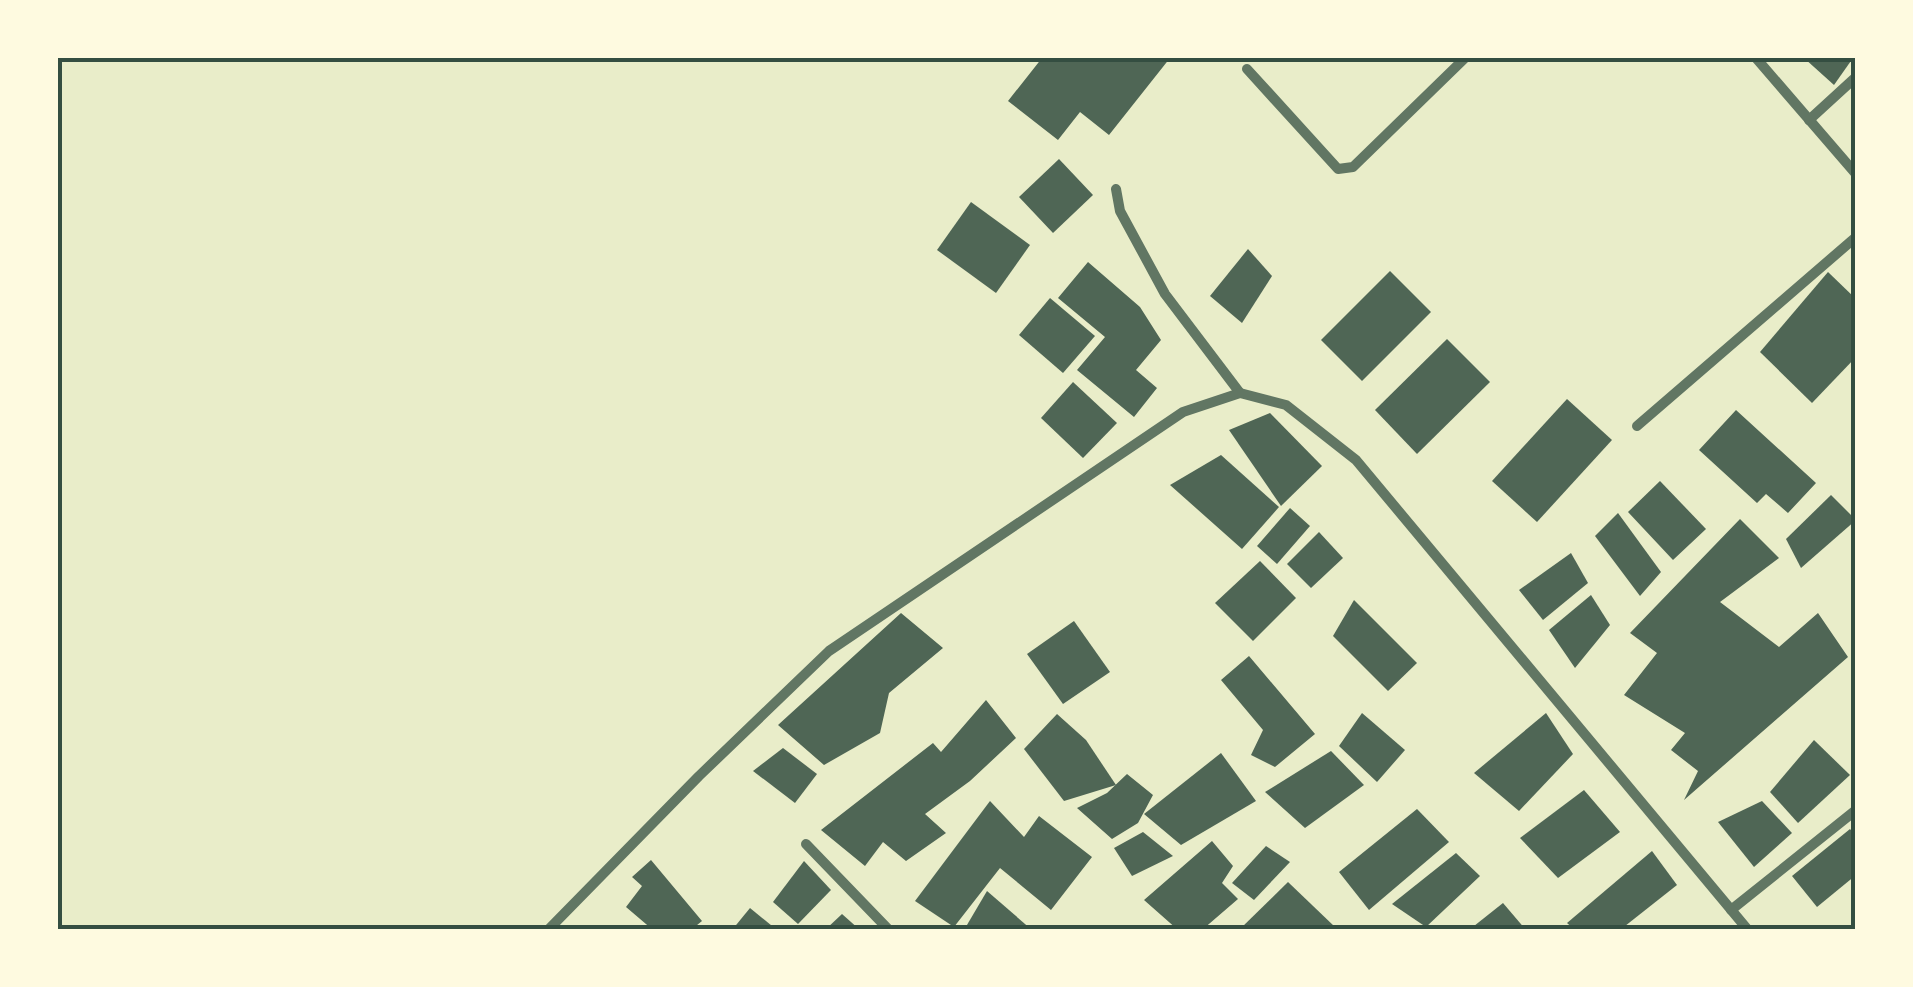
<svg xmlns="http://www.w3.org/2000/svg" width="1913" height="987" font-family="Jost,sans-serif">
<style>
.building{fill:#4f6655}
.lines{fill:none;stroke-linecap:round;stroke-linejoin:round}
.minor{stroke:#617663;stroke-width:10}
.neatline{fill:none;stroke:#344e41;stroke-width:4}
</style>
<rect width="100%" height="100%" fill="#e9edc9"/>
<!-- building -->
<g class="building">
<polygon points="1042,58 1170,58 1109,135 1080,112 1058,140 1008,101"/>
<polygon points="1804,58 1853,58 1834,85"/>
<polygon points="1059,159 1093,195 1053,233 1019,197"/>
<polygon points="971,202 1030,245 996,293 937,250"/>
<polygon points="1248,249 1272,276 1242,323 1210,296"/>
<polygon points="1088,262 1140,307 1161,340 1136,370 1157,388 1134,417 1077,370 1105,337 1058,298"/>
<polygon points="1390,271 1431,312 1362,381 1321,340"/>
<polygon points="1828,272 1856,299 1856,357 1812,403 1760,352"/>
<polygon points="1050,298 1095,336 1063,373 1019,335"/>
<polygon points="1447,339 1490,382 1417,454 1375,410"/>
<polygon points="1073,382 1117,423 1083,458 1041,418"/>
<polygon points="1567,399 1612,440 1537,522 1492,481"/>
<polygon points="1736,410 1816,483 1788,513 1766,494 1757,503 1699,450"/>
<polygon points="1270,413 1322,466 1281,506 1229,430"/>
<polygon points="1221,455 1279,507 1242,549 1170,485"/>
<polygon points="1660,481 1706,529 1673,560 1628,512"/>
<polygon points="1831,495 1856,520 1801,568 1786,539"/>
<polygon points="1290,508 1310,526 1277,564 1257,546"/>
<polygon points="1618,513 1661,572 1640,596 1595,536"/>
<polygon points="1740,519 1779,558 1720,602 1779,647 1818,613 1848,657 1684,800 1698,771 1671,750 1685,733 1624,695 1657,653 1630,633"/>
<polygon points="1319,532 1343,558 1311,588 1287,564"/>
<polygon points="1571,553 1588,583 1543,620 1519,590"/>
<polygon points="1260,561 1296,598 1253,641 1215,603"/>
<polygon points="1591,595 1610,625 1575,668 1549,630"/>
<polygon points="1354,600 1417,663 1388,691 1333,636"/>
<polygon points="901,613 943,648 889,693 880,733 824,765 778,725"/>
<polygon points="1074,621 1110,672 1063,704 1027,654"/>
<polygon points="1249,656 1315,734 1275,767 1251,755 1263,730 1221,680"/>
<polygon points="986,700 1016,738 970,781 925,814 946,833 906,861 883,842 865,866 821,830 933,743 941,752"/>
<polygon points="1362,713 1405,750 1377,782 1339,746"/>
<polygon points="1546,713 1573,754 1519,811 1474,773"/>
<polygon points="1057,714 1086,740 1116,785 1064,801 1024,749"/>
<polygon points="1814,740 1850,775 1798,823 1770,792"/>
<polygon points="783,748 817,774 795,803 753,771"/>
<polygon points="1331,751 1364,785 1305,828 1265,792"/>
<polygon points="1221,753 1256,801 1181,845 1144,814"/>
<polygon points="1127,774 1153,795 1138,823 1112,839 1077,808 1107,793"/>
<polygon points="1584,790 1620,832 1558,878 1520,838"/>
<polygon points="990,801 1024,837 1039,816 1092,857 1051,910 1000,868 954,927 915,901"/>
<polygon points="1762,801 1792,833 1754,867 1718,822"/>
<polygon points="1417,809 1449,842 1369,910 1339,872"/>
<polygon points="1850,829 1856,836 1856,875 1817,907 1792,876"/>
<polygon points="1143,832 1173,856 1132,876 1114,848"/>
<polygon points="1212,841 1233,866 1222,883 1238,899 1202,930 1178,930 1144,900"/>
<polygon points="1266,846 1290,862 1254,900 1232,883"/>
<polygon points="1652,851 1677,885 1620,930 1575,930 1567,923"/>
<polygon points="1456,853 1480,876 1426,927 1392,904"/>
<polygon points="651,860 702,921 691,930 653,930 626,907 642,886 632,877"/>
<polygon points="804,861 831,890 798,924 773,902"/>
<polygon points="1288,882 1335,927 1239,930"/>
<polygon points="987,891 1032,930 964,930"/>
<polygon points="1503,903 1526,930 1469,930"/>
<polygon points="750,908 777,930 732,930"/>
<polygon points="842,914 860,930 825,930"/>
</g>
<g class="lines">
<!-- minor -->
<g class="minor">
<polyline points="1756,58 1856,174"/>
<polyline points="1247,69 1338,169 1353,167 1465,58"/>
<polyline points="1809,120 1856,77"/>
<polyline points="1116,189 1120,211 1165,294 1240,393"/>
<polyline points="1637,426 1856,237"/>
<polyline points="806,844 889,930"/>
<polyline points="1731,910 1856,810"/>
<polyline points="548,930 699,776 829,651 1183,412 1240,393 1286,405 1356,460 1748,930"/>
</g>
</g>
<!-- border -->
<rect width="1913" height="987" fill="none" stroke="#fefae0" stroke-width="120"/>
<rect x="60" y="60" width="1793" height="867" class="neatline"/>
</svg>
